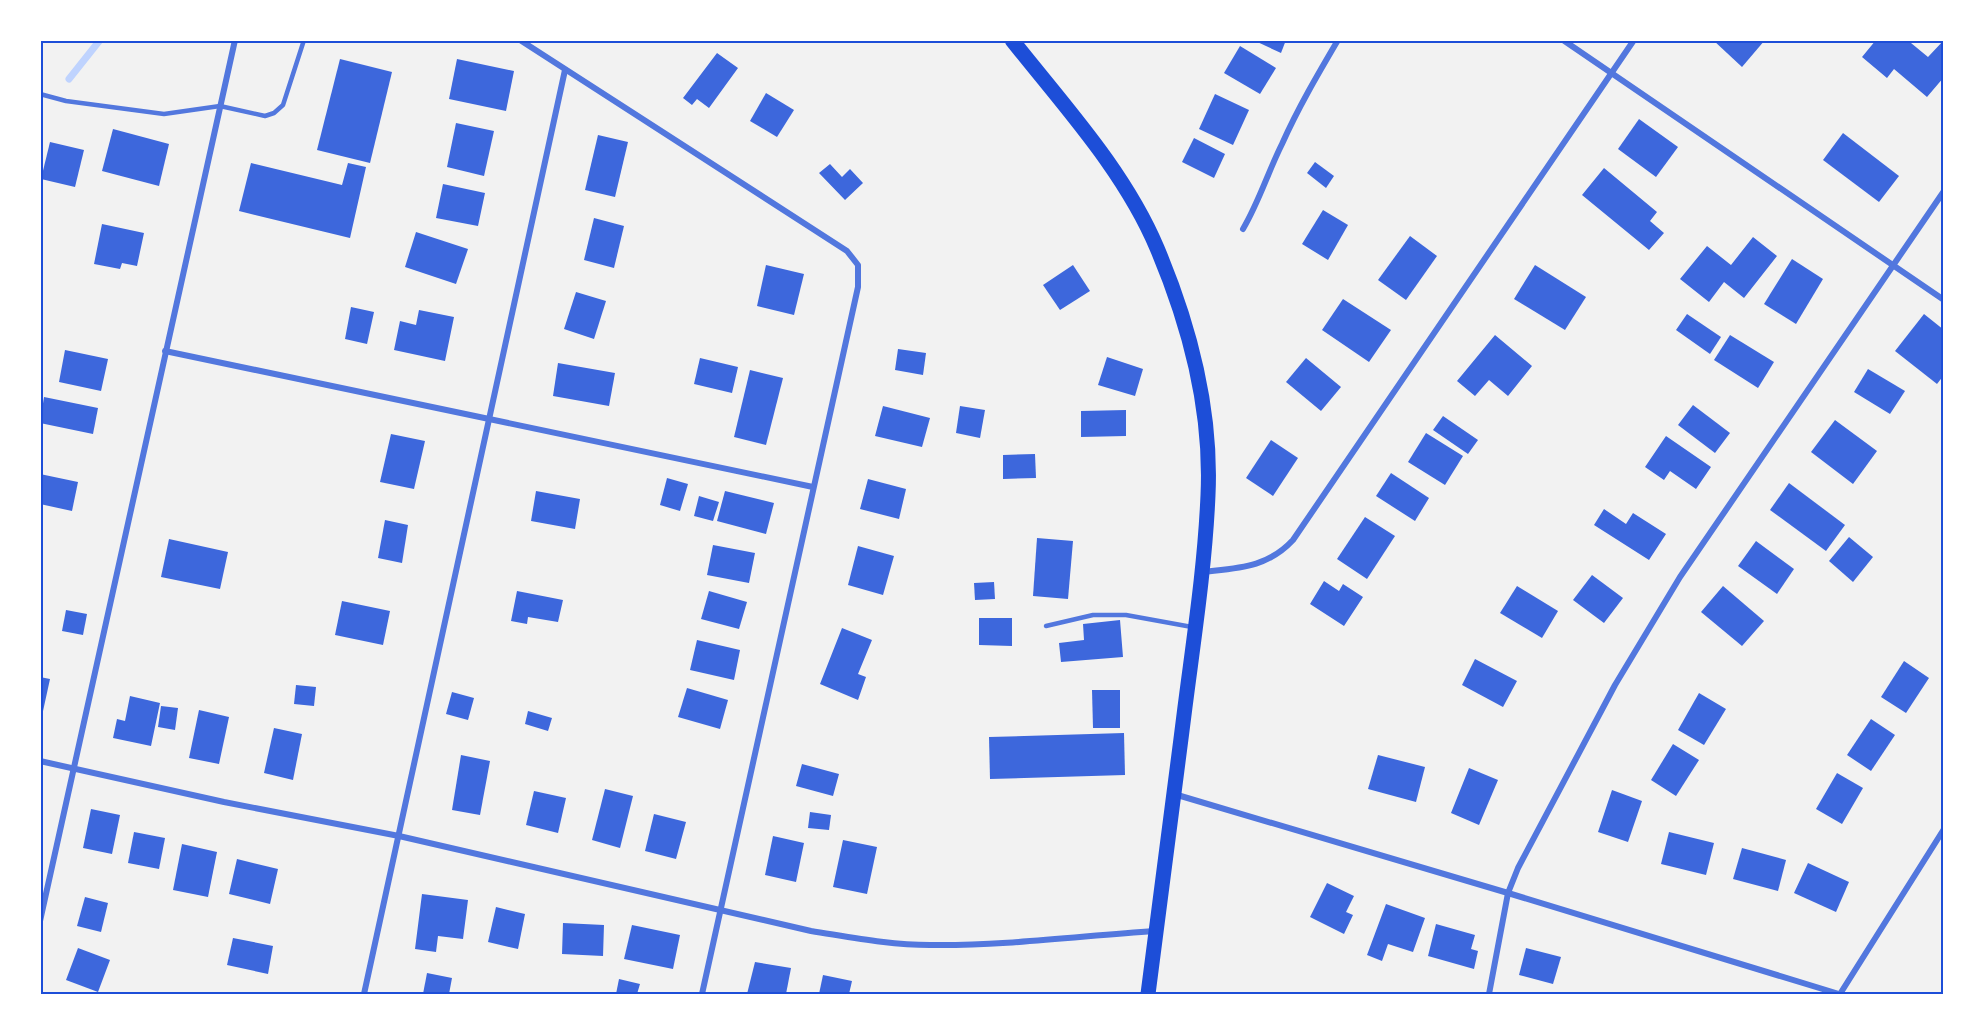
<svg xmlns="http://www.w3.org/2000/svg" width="1984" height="1035" font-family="'Fira Sans Condensed',sans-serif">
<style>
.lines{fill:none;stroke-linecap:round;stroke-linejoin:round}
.stream{stroke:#bfd3fe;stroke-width:7}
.building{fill:#3d67dc}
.service{stroke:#5277de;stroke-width:4.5}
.minor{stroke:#5277de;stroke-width:6}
.primary{stroke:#1d4ed8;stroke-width:15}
.neatline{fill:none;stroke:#1d4ed8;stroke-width:2}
</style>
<rect width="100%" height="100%" fill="#f2f2f2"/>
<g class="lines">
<!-- stream -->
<polyline class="stream" points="69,79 100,40"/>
</g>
<!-- building -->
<g class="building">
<polygon points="1253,40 1286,40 1281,53"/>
<polygon points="1713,40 1765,40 1742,67"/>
<polygon points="1876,40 1912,40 1911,43 1928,57 1944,40 1944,77 1927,97 1894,69 1887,78 1862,57"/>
<polygon points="1240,46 1276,68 1260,94 1224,73"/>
<polygon points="717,53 738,68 709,108 697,99 692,105 683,98"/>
<polygon points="340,59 392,72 370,163 317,150"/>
<polygon points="457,59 514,71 506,111 449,99"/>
<polygon points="766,93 794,110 777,137 750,121"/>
<polygon points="1215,94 1249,110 1233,145 1199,129"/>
<polygon points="1639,119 1678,147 1656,177 1618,149"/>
<polygon points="456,123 494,131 484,176 447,167"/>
<polygon points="113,129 169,144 159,186 102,171"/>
<polygon points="1843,133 1899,176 1879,202 1823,160"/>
<polygon points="598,135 628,142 615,197 585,190"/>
<polygon points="1194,138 1225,154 1214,178 1182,162"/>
<polygon points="50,142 84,150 75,187 41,179"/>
<polygon points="1315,162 1334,176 1326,188 1307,173"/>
<polygon points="251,163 342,185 348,163 366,167 350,238 239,211"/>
<polygon points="830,164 842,177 850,169 863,183 845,200 819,173"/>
<polygon points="1604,168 1657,212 1650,221 1664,233 1649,250 1582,195"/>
<polygon points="443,184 485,193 478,226 436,218"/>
<polygon points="1323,210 1348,225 1328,260 1302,244"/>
<polygon points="594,218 624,226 614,268 584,260"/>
<polygon points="102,224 144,233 137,266 122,263 120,269 94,264"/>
<polygon points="416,232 468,249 456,284 405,267"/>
<polygon points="1410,236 1437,256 1406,300 1378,280"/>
<polygon points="1753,237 1777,256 1744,298 1724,282 1709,302 1680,279 1707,246 1731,265"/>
<polygon points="1792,259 1823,279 1796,324 1764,304"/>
<polygon points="766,265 804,274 794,315 757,306"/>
<polygon points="1073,265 1090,291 1060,310 1043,285"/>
<polygon points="1535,265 1586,297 1565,330 1514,299"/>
<polygon points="576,292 606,301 594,339 564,329"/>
<polygon points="1343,299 1391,330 1369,362 1322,330"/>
<polygon points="351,307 374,312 367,344 345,339"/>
<polygon points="419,310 454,317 445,361 394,350 400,321 416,325"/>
<polygon points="1687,314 1721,337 1710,354 1676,330"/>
<polygon points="1924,314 1944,330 1944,375 1937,384 1895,351"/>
<polygon points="1495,335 1532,366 1508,396 1489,380 1475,396 1457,381"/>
<polygon points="1730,335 1774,362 1758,388 1714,360"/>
<polygon points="898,349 926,353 923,375 895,370"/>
<polygon points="65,350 108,359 101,391 59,382"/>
<polygon points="1107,357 1143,369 1135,396 1098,385"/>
<polygon points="700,358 738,367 732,393 694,384"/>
<polygon points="1306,358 1341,387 1321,411 1286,382"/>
<polygon points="558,363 615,373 609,406 553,396"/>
<polygon points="1868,369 1905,391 1890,414 1854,392"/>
<polygon points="750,370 783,378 766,445 734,437"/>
<polygon points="44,397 98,408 93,434 40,423"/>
<polygon points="1693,405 1730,433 1715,453 1678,425"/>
<polygon points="883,406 930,418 922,447 875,436"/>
<polygon points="960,406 985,410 980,438 956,433"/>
<polygon points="1126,410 1126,436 1081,437 1081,411"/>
<polygon points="1443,416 1478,440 1468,454 1433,430"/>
<polygon points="1835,420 1877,451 1853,484 1811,452"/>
<polygon points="1426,433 1463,456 1445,485 1408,462"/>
<polygon points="391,434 425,441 414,489 380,482"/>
<polygon points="1666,436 1711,467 1696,489 1670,471 1664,480 1645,467"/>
<polygon points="1271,440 1298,458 1273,496 1246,478"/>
<polygon points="1035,454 1036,478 1003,479 1003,455"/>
<polygon points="1391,473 1429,498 1415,521 1376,496"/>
<polygon points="40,474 78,482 72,511 40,504"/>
<polygon points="667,478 688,484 680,511 660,505"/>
<polygon points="868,479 906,489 899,519 860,509"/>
<polygon points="1789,483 1845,525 1826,551 1770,510"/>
<polygon points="536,491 580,499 575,529 531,521"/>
<polygon points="725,491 774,503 766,534 717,521"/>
<polygon points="699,496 719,502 713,521 694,516"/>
<polygon points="1604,509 1626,524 1633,513 1666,534 1649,560 1594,525"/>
<polygon points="1365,517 1395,536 1367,579 1337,559"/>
<polygon points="385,520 408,525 402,563 378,558"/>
<polygon points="1849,537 1873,557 1853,582 1829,561"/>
<polygon points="1037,538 1073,541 1068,599 1033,596"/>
<polygon points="169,539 228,552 220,589 161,577"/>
<polygon points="1756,541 1794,569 1777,594 1738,566"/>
<polygon points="713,545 755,553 749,583 707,575"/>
<polygon points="858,546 894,556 883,595 848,585"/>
<polygon points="1592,575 1623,598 1604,623 1573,600"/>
<polygon points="1324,581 1339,591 1343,584 1363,597 1344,626 1310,604"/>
<polygon points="994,582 995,599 975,600 974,583"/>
<polygon points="1517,586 1558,611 1542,638 1500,613"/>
<polygon points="1723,586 1764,621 1742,646 1701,612"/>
<polygon points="517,591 563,600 558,622 528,617 527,624 511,621"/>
<polygon points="709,591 747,602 739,629 701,619"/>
<polygon points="342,601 390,611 383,645 335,635"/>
<polygon points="66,610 87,614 83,635 62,631"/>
<polygon points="979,618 1012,618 1012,646 979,645"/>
<polygon points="1120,620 1123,657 1061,662 1059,643 1084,640 1083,624"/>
<polygon points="842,628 872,640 858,674 866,677 858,700 820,684"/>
<polygon points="697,640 740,650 734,680 690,670"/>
<polygon points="1475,659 1517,681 1503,707 1462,685"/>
<polygon points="1904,661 1929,678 1906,713 1881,697"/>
<polygon points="40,677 50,679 43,711 40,711"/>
<polygon points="296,685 316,687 314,706 294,704"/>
<polygon points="687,688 728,700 720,729 678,717"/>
<polygon points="1092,690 1120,690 1120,728 1093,728"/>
<polygon points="452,692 474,698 468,720 446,714"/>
<polygon points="1699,693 1726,709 1704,745 1678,730"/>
<polygon points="130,696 160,703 151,746 113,738 117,719 125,721"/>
<polygon points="161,706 178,708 175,730 158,727"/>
<polygon points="199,710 229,717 219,764 189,758"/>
<polygon points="528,711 552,718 548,731 525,724"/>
<polygon points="1871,719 1895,735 1871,771 1847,755"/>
<polygon points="274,728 302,734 293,780 264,773"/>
<polygon points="1124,733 1125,775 990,779 989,737"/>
<polygon points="1673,744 1699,760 1676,796 1651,780"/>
<polygon points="461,755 490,761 480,815 452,810"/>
<polygon points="1378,755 1425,767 1416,802 1368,789"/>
<polygon points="802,764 839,774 833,796 796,786"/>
<polygon points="1469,768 1498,780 1479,825 1451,813"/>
<polygon points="1837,773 1863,788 1842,824 1816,809"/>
<polygon points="605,789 633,796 620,848 592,840"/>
<polygon points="1612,790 1642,801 1628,842 1598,832"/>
<polygon points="534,791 566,798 558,833 526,825"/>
<polygon points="91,809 120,815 112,854 83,848"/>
<polygon points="810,812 831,815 829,830 808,828"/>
<polygon points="654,814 686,822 676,859 645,851"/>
<polygon points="134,832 165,838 159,869 128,863"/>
<polygon points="1669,832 1714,843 1706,875 1661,864"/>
<polygon points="773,836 804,843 796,882 765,875"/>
<polygon points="843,840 877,847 867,894 833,887"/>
<polygon points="182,844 217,852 208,897 173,890"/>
<polygon points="1742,848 1786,860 1778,891 1733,879"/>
<polygon points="237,859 278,869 270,904 229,894"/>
<polygon points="1808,863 1849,882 1836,912 1794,893"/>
<polygon points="1327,883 1354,896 1346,912 1353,915 1344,934 1310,917"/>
<polygon points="422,894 468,900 463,939 438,936 436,952 415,949"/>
<polygon points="85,897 108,903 101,932 77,926"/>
<polygon points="1386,904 1425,918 1413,952 1388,944 1382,961 1367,955"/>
<polygon points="496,907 525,914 518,949 488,942"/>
<polygon points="563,923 604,925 603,956 562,954"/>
<polygon points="1436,924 1475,935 1471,949 1478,951 1474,969 1428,956"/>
<polygon points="632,925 680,935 673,969 624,959"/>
<polygon points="233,938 273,946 268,974 227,965"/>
<polygon points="78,948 110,960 98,992 66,980"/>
<polygon points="1526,948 1561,957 1553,984 1519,975"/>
<polygon points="755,962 791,968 786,994 747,994"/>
<polygon points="427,973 452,978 449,994 423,994"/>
<polygon points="823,975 852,981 849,994 819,994"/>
<polygon points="619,979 640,984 637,994 616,994"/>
</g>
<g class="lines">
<!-- service -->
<g class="service">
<polyline points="40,94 66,101 164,114 220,106 265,116 274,113 283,105 304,40"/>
<polyline points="1046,626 1093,615 1126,615 1192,627"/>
</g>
<!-- minor -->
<g class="minor">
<polyline points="520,40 847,251 858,265 858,287 702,994"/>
<polyline points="1563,40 1944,300"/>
<path d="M1243,229C1259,202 1268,172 1282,144C1298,108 1318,74 1338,40"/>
<polyline points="165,351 813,487"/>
<path d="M1203,572C1238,568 1267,568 1293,540L1634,40"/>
<path d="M40,761L224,802L399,836L811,931C850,937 890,945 930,945C1004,946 1080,936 1154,931"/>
<polyline points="1174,794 1508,893 1839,994"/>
<polyline points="40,921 235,40"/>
<polyline points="364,994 565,70"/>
<polyline points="1489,994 1508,893 1518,868 1615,685 1680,577 1944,191"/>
<polyline points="1840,994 1944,829"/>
</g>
<!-- primary -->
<path class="primary" d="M1012,40C1064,106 1124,170 1157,248C1190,326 1212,410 1208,495C1205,566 1194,637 1185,707C1173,803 1160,899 1148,994"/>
</g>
<!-- border -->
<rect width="1984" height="1035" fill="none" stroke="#ffffff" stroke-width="84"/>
<rect x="42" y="42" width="1900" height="951" class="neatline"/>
</svg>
